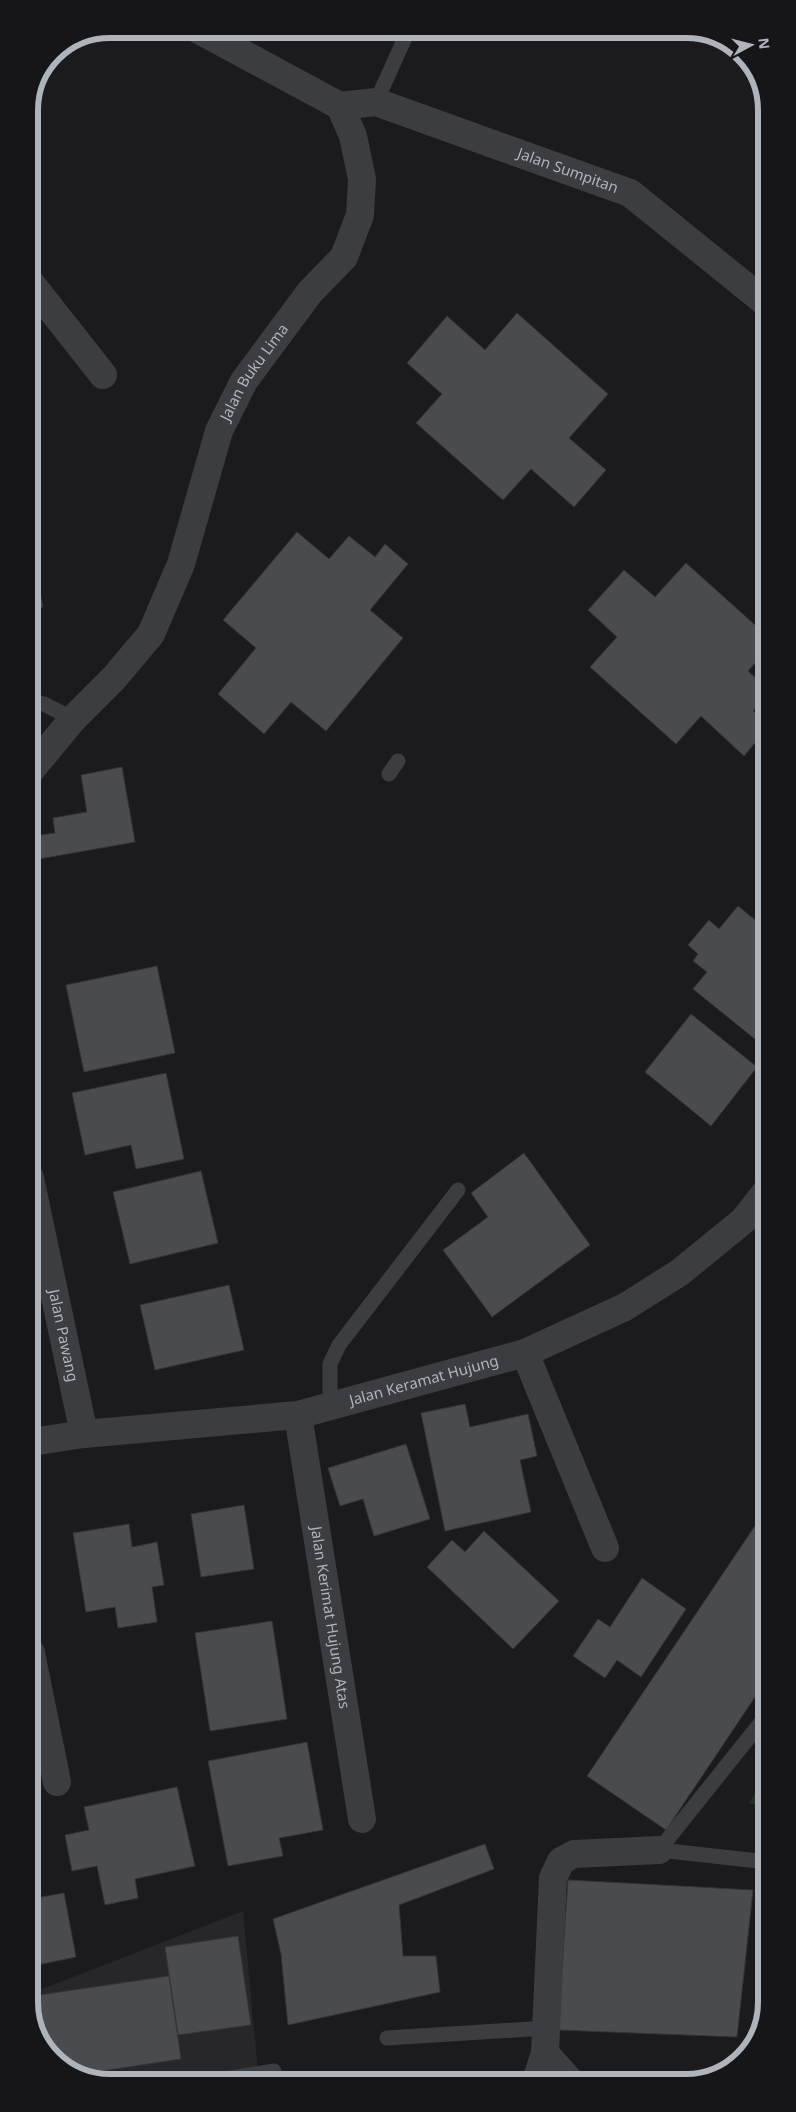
<svg xmlns="http://www.w3.org/2000/svg" width="796" height="2112" font-family="'Noto Sans',sans-serif">
<style>
.built{fill:#27272a}
.green{fill:#272e28}
.building{fill:#4a4b4f;stroke:#353538}
.lines{fill:none;stroke-linecap:round;stroke-linejoin:round}
.lane{stroke:#3c3d41;stroke-width:15}
.street{stroke:#3c3d41;stroke-width:28}
.labels{text-anchor:middle;stroke-width:4;stroke-linejoin:round;paint-order:stroke}
.street-label{font-size:15px;fill:#afb3ba;stroke:#161618}
.rim{fill:none;stroke:#afb3ba;stroke-width:6}
</style>
<rect width="100%" height="100%" fill="#1b1b1d"/>
<!-- built -->
<polygon class="built" points="243,1911 259,2082 104,2083 57,2063 32,2024 32,1993"/>
<!-- green -->
<polygon class="green" points="767,1776 767,1806 749,1803"/>
<!-- building -->
<g class="building">
<polygon points="517,313 608,394 569,438 606,470 574,507 531,469 503,500 416,423 442,394 407,363 447,316 485,350"/>
<polygon points="297,532 329,559 349,536 375,557 385,544 408,564 370,610 403,638 326,731 291,702 264,734 218,694 256,648 223,620"/>
<polygon points="30,546 43,607 30,610"/>
<polygon points="686,563 765,634 765,652 748,671 765,686 765,696 753,711 765,722 765,731 744,756 701,716 676,744 590,667 617,637 588,610 624,570 655,597"/>
<polygon points="122,767 135,842 39,859 35,836 55,833 53,818 87,812 81,775"/>
<polygon points="738,906 766,929 766,1048 693,989 707,972 693,961 698,954 688,945 709,920 719,929"/>
<polygon points="157,966 175,1053 84,1072 66,985"/>
<polygon points="691,1014 757,1067 711,1126 645,1072"/>
<polygon points="166,1073 184,1159 136,1169 131,1145 85,1155 72,1093"/>
<polygon points="524,1153 590,1245 492,1317 443,1250 488,1217 471,1193"/>
<polygon points="201,1171 218,1243 130,1264 113,1192"/>
<polygon points="229,1285 244,1350 155,1370 140,1305"/>
<polygon points="465,1404 470,1427 528,1414 537,1456 520,1460 531,1512 445,1531 421,1413"/>
<polygon points="406,1444 430,1519 374,1536 363,1499 340,1506 328,1468"/>
<polygon points="244,1505 254,1569 201,1577 191,1514"/>
<polygon points="767,1508 767,1679 666,1830 587,1776"/>
<polygon points="129,1524 132,1547 157,1542 164,1585 152,1587 157,1622 118,1628 115,1607 86,1612 73,1533"/>
<polygon points="484,1531 559,1601 513,1649 427,1567 452,1540 465,1552"/>
<polygon points="642,1578 686,1609 641,1677 617,1660 605,1678 573,1656 598,1619 610,1627"/>
<polygon points="272,1621 287,1719 210,1731 195,1633"/>
<polygon points="307,1742 323,1830 279,1838 283,1856 228,1866 208,1761"/>
<polygon points="177,1787 195,1866 135,1879 138,1898 105,1905 97,1866 72,1871 65,1835 89,1830 84,1807"/>
<polygon points="485,1844 494,1869 399,1905 403,1956 436,1956 440,1992 288,2025 281,1954 273,1919"/>
<polygon points="568,1880 753,1890 737,2037 558,2030"/>
<polygon points="64,1893 76,1957 32,1966 31,1899"/>
<polygon points="238,1936 251,2025 178,2035 165,1947"/>
<polygon points="767,1937 767,2003 758,2030"/>
<polygon points="169,1976 181,2059 82,2074 57,2063 32,2024 32,1996"/>
</g>
<g class="lines">
<!-- lane -->
<g class="lane">
<polyline points="376,102 409,29"/>
<polyline points="30,701 44,704 73,719"/>
<polyline points="389,774 398,761"/>
<polyline points="330,1406 330,1364 339,1345 458,1190"/>
<polyline points="659,1850 767,1715"/>
<polyline points="659,1850 767,1862"/>
<polyline points="387,2038 546,2028"/>
<polyline points="201,2083 274,2071"/>
</g>
<!-- street -->
<g class="street">
<path id="s1" d="M340,106L376,102L630,193L765,302"/>
<polyline points="29,281 103,375"/>
<path id="s2" d="M30,771L73,719L114,678L151,634L181,564L219,431L244,381L310,292L344,257L360,215L362,179L353,136L340,106L197,29"/>
<path id="s3" d="M30,1178L84,1434"/>
<polyline points="525,1353 605,1548"/>
<path id="s4" d="M298,1415L362,1819"/>
<path id="s5" d="M31,1442L84,1434L298,1415L525,1353L625,1307L679,1273L744,1220L766,1192"/>
<polyline points="31,1653 57,1782"/>
<polyline points="545,2053 570,2081"/>
<polyline points="536,2081 545,2053 553,1878 561,1861 574,1854 659,1850"/>
</g>
</g>
<g class="labels">
<!-- street labels -->
<g class="street-label">
<text dy="5" stroke="none"><textPath href="#s1" startOffset="240">Jalan Sumpitan</textPath></text>
<text dy="5" stroke="none"><textPath href="#s2" startOffset="466">Jalan Buku Lima</textPath></text>
<text dy="5" stroke="none"><textPath href="#s3" startOffset="161">Jalan Pawang</textPath></text>
<text dy="5" stroke="none"><textPath href="#s5" startOffset="399">Jalan Keramat Hujung</textPath></text>
<text dy="5" stroke="none"><textPath href="#s4" startOffset="205">Jalan Kerimat Hujung Atas</textPath></text>
</g>
</g>
<!-- crop -->
<path d="M0 0H796V2112H0ZM110 38H686A72 72 0 0 1 758 110V2002A72 72 0 0 1 686 2074H110A72 72 0 0 1 38 2002V110A72 72 0 0 1 110 38Z" fill="#161618" fill-rule="evenodd"/>
<path class="rim" d="M110 38H686A72 72 0 0 1 758 110V2002A72 72 0 0 1 686 2074H110A72 72 0 0 1 38 2002V110A72 72 0 0 1 110 38Z"/>
<!-- north arrow -->
<g transform="translate(751 45) rotate(83)" stroke="#161618" stroke-width="4" paint-order="stroke">
<path d="M0-4L9 19L0 12L-9 19Z" fill="#afb3ba"/>
<text y="-8" font-size="14" font-weight="bold" text-anchor="middle" fill="#afb3ba">N</text>
</g>
</svg>
